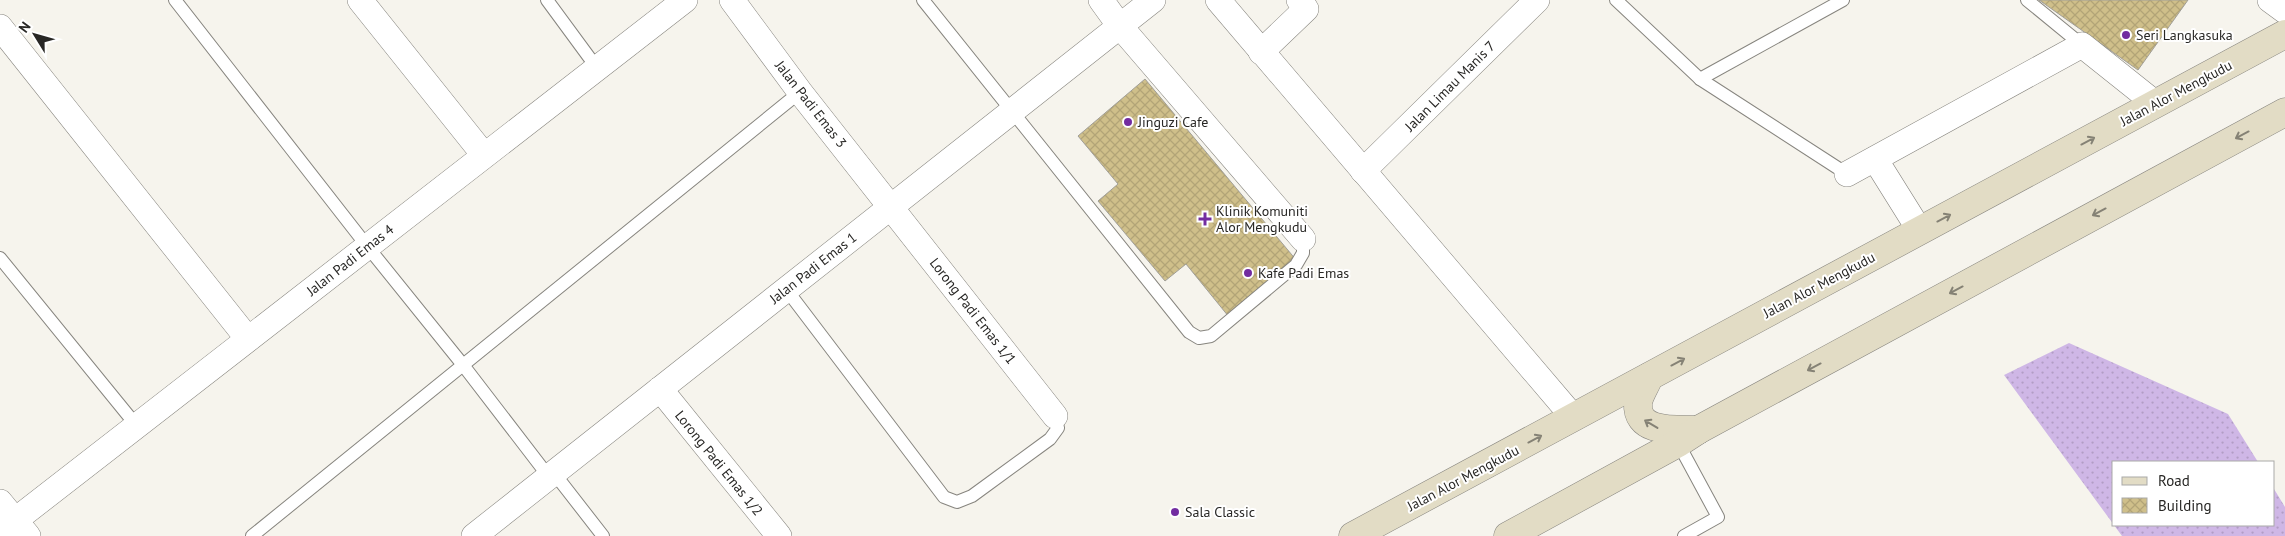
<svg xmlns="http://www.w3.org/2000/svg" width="2285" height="536" font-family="'PT Sans',sans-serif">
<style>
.grass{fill:url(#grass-dots)}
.building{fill:url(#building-cross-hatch);stroke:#a19f98}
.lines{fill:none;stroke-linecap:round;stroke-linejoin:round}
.service-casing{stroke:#87857f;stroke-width:14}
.minor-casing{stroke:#87857f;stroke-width:26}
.secondary-casing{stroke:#87857f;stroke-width:29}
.service{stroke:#fff;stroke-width:12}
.minor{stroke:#fff;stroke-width:25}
.secondary{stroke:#e2dcc5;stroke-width:28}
.oneway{stroke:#858275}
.poi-dot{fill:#722ca0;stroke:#fff;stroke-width:2}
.labels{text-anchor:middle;stroke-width:4;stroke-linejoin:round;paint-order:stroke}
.poi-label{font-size:14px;fill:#282725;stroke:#fff;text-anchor:start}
.street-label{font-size:14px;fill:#282725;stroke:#fff}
</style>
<defs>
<pattern id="grass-dots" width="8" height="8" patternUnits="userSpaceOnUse" patternTransform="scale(1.25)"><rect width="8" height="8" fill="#cfb7e6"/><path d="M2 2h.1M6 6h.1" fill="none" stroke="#b29dc5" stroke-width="1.8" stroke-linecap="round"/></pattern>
<pattern id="building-cross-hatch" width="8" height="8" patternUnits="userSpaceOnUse" patternTransform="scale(1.25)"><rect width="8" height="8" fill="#cfbf8a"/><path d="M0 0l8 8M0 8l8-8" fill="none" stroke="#b2a477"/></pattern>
</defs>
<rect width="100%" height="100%" fill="#f6f4ed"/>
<!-- grass -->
<polygon class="grass" points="2069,343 2228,414 2258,462 2114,462 2114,525 2274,525 2274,489 2285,507 2285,536 2122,536 2004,375"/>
<!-- building -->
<g class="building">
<polygon points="2039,0 2188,0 2138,70"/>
<polygon points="1145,79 1297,261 1229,317 1186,264 1165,281 1098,201 1118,184 1078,136"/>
</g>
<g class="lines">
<defs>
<g id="service">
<polyline points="175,0 367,246 463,365 549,477"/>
<polyline points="547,0 597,68"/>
<polyline points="923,0 1189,332 1199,338 1211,336 1296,265 1303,253 1303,239"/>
<polyline points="1616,0 1700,79 1847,174"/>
<polyline points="2027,0 2082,45"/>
<polyline points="1700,79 1843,0"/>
<polyline points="0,258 136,425"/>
<polyline points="786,289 944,497 957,502 972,496 1050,439 1058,428 1055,416"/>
<polyline points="1678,443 1718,517 1684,536"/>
<polyline points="554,473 603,536"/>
<polyline points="252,536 800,92"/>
</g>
<g id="minor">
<polyline points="360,0 484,155"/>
<polyline points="732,0 800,92 1055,416"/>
<polyline points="1101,0 1119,25 1303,239"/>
<polyline points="1218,0 1574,418"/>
<polyline points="2270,0 2285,11"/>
<polyline points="0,27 248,339"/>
<polyline points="1261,52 1306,9 1299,0"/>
<polyline points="1875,159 1920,231"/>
<polyline points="1363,171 1537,0"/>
<polyline points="1847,174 2082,45 2156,104"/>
<polyline points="660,389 779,536"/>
<polyline points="0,502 28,536"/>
<polyline points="0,532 685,0"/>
<polyline points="474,536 1153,0"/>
</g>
<g id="secondary">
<path d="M1649,377C1646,385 1639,395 1638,403C1636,435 1678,429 1698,430"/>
<polyline points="1353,536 2285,34"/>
<polyline points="1508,536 1678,443 1698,430 2285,112"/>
</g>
</defs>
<!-- service casing -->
<use href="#service" class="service-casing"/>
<!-- minor casing -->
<use href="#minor" class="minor-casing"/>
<!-- secondary casing -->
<use href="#secondary" class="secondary-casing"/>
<!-- service -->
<use href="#service" class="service"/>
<!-- minor -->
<use href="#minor" class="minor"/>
<!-- secondary -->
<use href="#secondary" class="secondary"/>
</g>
<!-- one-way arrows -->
<defs><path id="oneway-shaft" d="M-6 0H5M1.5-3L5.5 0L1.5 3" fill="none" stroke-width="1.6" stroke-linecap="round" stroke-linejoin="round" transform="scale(1.25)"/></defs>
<g class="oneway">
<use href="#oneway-shaft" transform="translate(2242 135) rotate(152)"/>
<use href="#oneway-shaft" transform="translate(2088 141) rotate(-28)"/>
<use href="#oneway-shaft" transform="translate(2099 212) rotate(152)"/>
<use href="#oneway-shaft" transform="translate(1944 218) rotate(-28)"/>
<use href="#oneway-shaft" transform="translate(1956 290) rotate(152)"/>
<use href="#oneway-shaft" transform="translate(1678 362) rotate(-28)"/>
<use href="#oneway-shaft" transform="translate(1814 367) rotate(152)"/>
<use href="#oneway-shaft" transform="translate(1651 424) rotate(-149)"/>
<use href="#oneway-shaft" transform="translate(1535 439) rotate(-28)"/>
</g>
<!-- markers -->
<g class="poi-dot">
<circle cx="2126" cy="35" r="5"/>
<circle cx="1128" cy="122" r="5"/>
<path d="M1202.5 211.5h5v5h5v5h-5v5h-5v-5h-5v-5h5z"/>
<circle cx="1248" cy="273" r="5"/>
<circle cx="1175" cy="512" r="5"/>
</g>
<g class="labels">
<!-- poi labels -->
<g class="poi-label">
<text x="2136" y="40">Seri Langkasuka</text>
<text x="1138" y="127">Jinguzi Cafe</text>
<text x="1216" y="216">Klinik Komuniti<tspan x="1216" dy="16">Alor Mengkudu</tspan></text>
<text x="1258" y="278">Kafe Padi Emas</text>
<text x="1185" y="517">Sala Classic</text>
</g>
<!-- street labels -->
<g class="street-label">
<text transform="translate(1450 86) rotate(-45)" y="5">Jalan Limau Manis 7</text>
<text transform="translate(2176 93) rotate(-28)" y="5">Jalan Alor Mengkudu</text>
<text transform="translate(811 104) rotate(52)" y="5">Jalan Padi Emas 3</text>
<text transform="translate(350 260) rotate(-38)" y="5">Jalan Padi Emas 4</text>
<text transform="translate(813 268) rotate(-38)" y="5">Jalan Padi Emas 1</text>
<text transform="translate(1819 285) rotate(-28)" y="5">Jalan Alor Mengkudu</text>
<text transform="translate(973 311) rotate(52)" y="5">Lorong Padi Emas 1/1</text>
<text transform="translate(719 463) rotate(51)" y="5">Lorong Padi Emas 1/2</text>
<text transform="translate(1463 478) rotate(-28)" y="5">Jalan Alor Mengkudu</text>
</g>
</g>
<!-- legend -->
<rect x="2112" y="461" width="162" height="65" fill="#ffffff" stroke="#a9a9a8"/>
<rect x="2122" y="477" width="25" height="8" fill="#e2dcc5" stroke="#a9a9a8"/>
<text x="2158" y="486" font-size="15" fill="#282725">Road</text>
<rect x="2122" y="498" width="25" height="15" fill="url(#building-cross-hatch)" stroke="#a9a9a8"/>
<text x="2158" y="511" font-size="15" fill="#282725">Building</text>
<!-- north arrow -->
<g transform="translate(35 35) rotate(307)" stroke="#ffffff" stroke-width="4" paint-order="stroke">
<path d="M0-4L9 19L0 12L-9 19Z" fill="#282725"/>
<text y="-8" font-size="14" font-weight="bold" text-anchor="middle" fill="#282725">N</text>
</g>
</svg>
